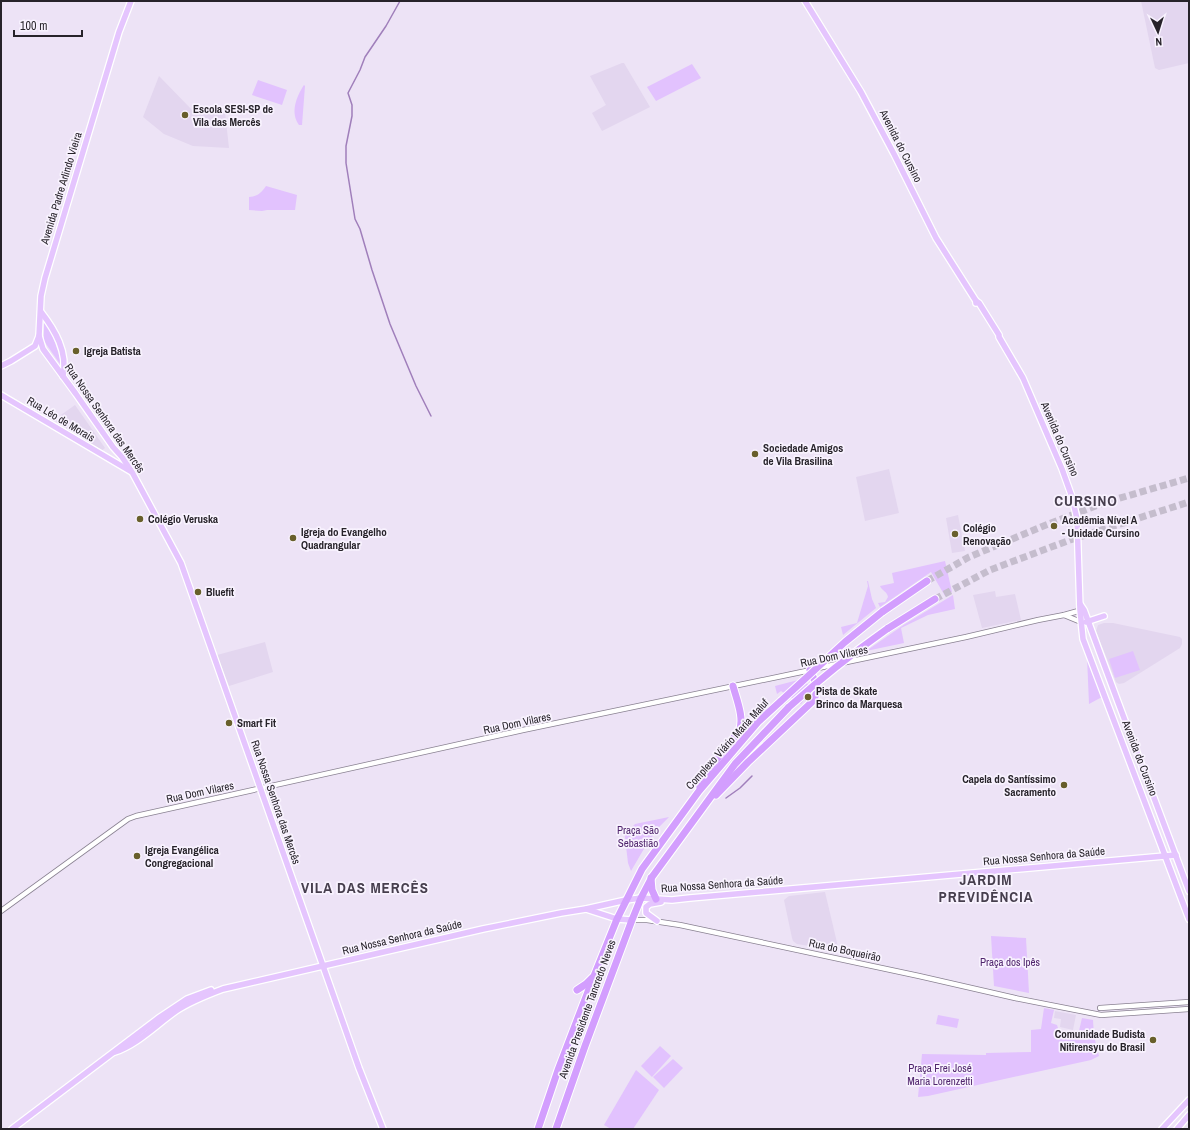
<svg xmlns="http://www.w3.org/2000/svg" width="1190" height="1130" font-family="'Archivo Narrow',sans-serif">
<style>
.built{fill:#e3d6ef}
.green{fill:#e2c2fe}
.lines{fill:none;stroke-linecap:round;stroke-linejoin:round}
.stream{stroke:#a07fbb;stroke-width:1.5}
.highway-tunnel{stroke:#c5bdcd;stroke-width:7;stroke-dasharray:7 3.5;stroke-linecap:butt}
.minor-casing{stroke:#898191;stroke-width:6}
.major-casing{stroke:#fff;stroke-width:8}
.highway-casing{stroke:#fff;stroke-width:9}
.minor{stroke:#fff;stroke-width:4.5}
.major{stroke:#e5c5fe;stroke-width:5.5}
.highway{stroke:#d39efe;stroke-width:7}
.highway-bridge-casing{stroke:#fff;stroke-width:9;stroke-linecap:butt}
.highway-bridge{stroke:#d39efe;stroke-width:7}
.poi-dot{fill:#685f2b;stroke:#f8f2fe;stroke-width:1.5}
.labels{text-anchor:middle;stroke-width:3.5;stroke-linejoin:round;paint-order:stroke}
.poi-label{font-size:11px;font-weight:bold;fill:#27232a;stroke:#f8f2fe;text-anchor:start}
.street-label{font-size:11px;fill:#27232a;stroke:#f8f2fe}
.park-label{font-size:11px;fill:#50256d;stroke:#f8f2fe}
.district-label{font-size:15px;font-weight:bold;letter-spacing:1px;fill:#473f4e;stroke:#f8f2fe}
</style>
<rect width="100%" height="100%" fill="#ede3f6"/>
<!-- built -->
<g class="built">
<polygon points="1141,1 1189,1 1189,63 1159,70 1155,68"/>
<polygon points="622,63 624,63 650,107 602,131 592,113 606,105 590,76"/>
<polygon points="159,76 192,110 202,111 225,112 229,148 193,146 164,134 143,117"/>
<polygon points="75,405 105,448 101,451 54,420"/>
<polygon points="889,469 899,513 865,521 856,477"/>
<polygon points="958,515 965,551 952,553 946,518"/>
<polygon points="995,591 996,597 1015,594 1021,620 982,628 973,595"/>
<polygon points="1104,623 1113,623 1180,637 1182,639 1182,644 1180,648 1124,683 1119,684 1116,682 1096,631 1098,625"/>
<polygon points="265,642 273,672 229,686 217,655"/>
<polygon points="825,892 839,951 797,944 793,941 792,938 784,900 789,896"/>
<polygon points="1055,1011 1076,1015 1073,1030 1060,1027 1061,1019 1054,1018"/>
</g>
<!-- green -->
<g class="green">
<polygon points="692,64 701,78 656,101 647,87"/>
<polygon points="258,80 287,90 282,105 252,95"/>
<path d="M304,85L305,86L302,125H299C290,113 296,97 304,85Z"/>
<path d="M266,186L297,195L295,210H267L262,211L249,210V197C258,196 261,193 266,186Z"/>
<path d="M44,322H45C54,336 58,351 62,366V367L44,341Z"/>
<path d="M945,561L952,592L945,596L931,572L880,607L878,603L885,602L888,597C887,591 882,591 880,586L894,583L892,573Z"/>
<polygon points="867,581 868,581 872,599 876,608 843,635 841,627 857,623 868,586"/>
<polygon points="953,595 955,609 928,615 901,628 904,643 866,651 905,624"/>
<polygon points="1133,651 1140,670 1115,678 1109,659"/>
<polygon points="1087,657 1102,697 1089,704"/>
<polygon points="798,680 804,681 810,686 809,693 801,704 781,691 777,694 775,686"/>
<polygon points="669,817 659,827 645,847 631,871 628,863 624,829 630,829 635,824"/>
<polygon points="991,936 1026,938 1029,993 994,986"/>
<polygon points="1044,1008 1054,1010 1051,1023 1057,1025 1058,1028 1058,1032 1078,1035 1082,1018 1093,1020 1094,1036 1099,1056 1091,1060 928,1096 918,1097 922,1054 986,1055 986,1053 1031,1052 1031,1030 1041,1029"/>
<polygon points="938,1015 959,1019 957,1028 936,1024"/>
<polygon points="660,1046 671,1056 652,1077 641,1066"/>
<polygon points="673,1059 683,1068 664,1088 653,1077"/>
<polygon points="636,1070 659,1090 633,1129 611,1129 604,1125"/>
</g>
<g class="lines">
<!-- stream -->
<g class="stream">
<polyline points="400,1 386,26 365,57 360,70 348,93 352,105 352,116 346,146 346,163 355,219 360,229 372,270 390,324 416,386 431,416"/>
<polyline points="726,798 740,788 752,776"/>
</g>
<!-- highway-tunnel -->
<g class="highway-tunnel">
<polyline points="927,581 969,557 1041,527 1103,503 1189,478"/>
<polyline points="935,599 990,570 1070,540 1189,502"/>
</g>
<defs>
<g id="minor">
<polyline points="1064,615 1081,622"/>
<polyline points="818,668 966,637 1038,620 1064,615 1082,610"/>
<polyline points="1,911 128,819 136,816 523,730 811,670"/>
<polyline points="632,920 647,920 680,925 919,976 1015,998 1101,1015 1189,1009"/>
<polyline points="1100,1008 1189,1002"/>
</g>
<g id="major">
<polyline points="805,1 861,92 894,154 936,238 976,301 976,303"/>
<polyline points="976,301 979,303 999,335 999,337 1023,378 1062,469 1072,497 1077,519 1080,610 1083,639 1189,919"/>
<path d="M41,312C55,330 68,352 63,376"/>
<polyline points="39,336 43,349 76,394 113,447 122,457 132,472 181,563 359,1068 383,1129"/>
<polyline points="1,366 11,361 35,346 39,336 41,296 45,278 119,32 131,1"/>
<polyline points="1,395 130,471"/>
<polyline points="1080,604 1084,610 1118,702 1189,891"/>
<polyline points="1086,622 1104,616"/>
<polyline points="586,909 617,919 632,920"/>
<polyline points="657,921 646,913 646,907 650,904 661,902"/>
<path d="M115,1052C138,1044 156,1025 176,1011C191,1001 207,995 223,989L483,929L561,913L586,909L626,900L641,898L672,900L690,898L1176,855"/>
<polyline points="12,1129 160,1017 187,999 211,990"/>
<polyline points="1162,1129 1189,1100"/>
<polyline points="1177,1129 1189,1115"/>
</g>
<g id="highway">
<polyline points="882,612 927,581"/>
<polyline points="887,629 935,599"/>
<path d="M700,787L704,776L739,731C745,719 736,698 733,686"/>
<path d="M716,795L748,762L813,701C820,690 815,681 810,670"/>
<polyline points="651,878 652,890 656,899"/>
<polyline points="577,990 586,984 592,978"/>
<polyline points="538,1129 558,1070 594,976 617,919 642,869 699,791 758,722 781,701"/>
<polyline points="556,1129 585,1046 632,920 641,898 652,877 735,764 789,707"/>
</g>
</defs>
<!-- minor casing -->
<use href="#minor" class="minor-casing"/>
<!-- major casing -->
<use href="#major" class="major-casing"/>
<!-- highway casing -->
<use href="#highway" class="highway-casing"/>
<!-- minor -->
<use href="#minor" class="minor"/>
<!-- major -->
<use href="#major" class="major"/>
<!-- highway -->
<use href="#highway" class="highway"/>
<defs>
<g id="highway-bridge">
<polyline points="781,701 845,642 882,612"/>
<path d="M789,707C820,679 853,653 887,629"/>
</g>
</defs>
<!-- highway-bridge casing -->
<use href="#highway-bridge" class="highway-bridge-casing"/>
<!-- highway-bridge -->
<use href="#highway-bridge" class="highway-bridge"/>
</g>
<!-- markers -->
<g class="poi-dot">
<circle cx="185" cy="115" r="4"/>
<circle cx="76" cy="351" r="4"/>
<circle cx="755" cy="454" r="4"/>
<circle cx="140" cy="519" r="4"/>
<circle cx="1054" cy="526" r="4"/>
<circle cx="955" cy="534" r="4"/>
<circle cx="293" cy="538" r="4"/>
<circle cx="198" cy="592" r="4"/>
<circle cx="808" cy="697" r="4"/>
<circle cx="229" cy="723" r="4"/>
<circle cx="1064" cy="785" r="4"/>
<circle cx="137" cy="856" r="4"/>
<circle cx="1153" cy="1040" r="4"/>
</g>
<g class="labels">
<!-- poi labels -->
<g class="poi-label">
<text x="193" y="113">Escola SESI-SP de<tspan x="193" dy="13">Vila das Mercês</tspan></text>
<text x="84" y="355">Igreja Batista</text>
<text x="763" y="452">Sociedade Amigos<tspan x="763" dy="13">de Vila Brasilina</tspan></text>
<text x="148" y="523">Colégio Veruska</text>
<text x="1062" y="524">Acadêmia Nível A<tspan x="1062" dy="13">- Unidade Cursino</tspan></text>
<text x="963" y="532">Colégio<tspan x="963" dy="13">Renovação</tspan></text>
<text x="301" y="536">Igreja do Evangelho<tspan x="301" dy="13">Quadrangular</tspan></text>
<text x="206" y="596">Bluefit</text>
<text x="816" y="695">Pista de Skate<tspan x="816" dy="13">Brinco da Marquesa</tspan></text>
<text x="237" y="727">Smart Fit</text>
<text x="1056" y="783" text-anchor="end">Capela do Santíssimo<tspan x="1056" dy="13">Sacramento</tspan></text>
<text x="145" y="854">Igreja Evangélica<tspan x="145" dy="13">Congregacional</tspan></text>
<text x="1145" y="1038" text-anchor="end">Comunidade Budista<tspan x="1145" dy="13">Nitirensyu do Brasil</tspan></text>
</g>
<!-- street labels -->
<g class="street-label">
<text transform="translate(901 146) rotate(63)" y="4">Avenida do Cursino</text>
<text transform="translate(61 188) rotate(-73)" y="4">Avenida Padre Arlindo Vieira</text>
<text transform="translate(105 418) rotate(55)" y="4">Rua Nossa Senhora das Mercês</text>
<text transform="translate(61 419) rotate(31)" y="4">Rua Léo de Morais</text>
<text transform="translate(1060 439) rotate(67)" y="4">Avenida do Cursino</text>
<text transform="translate(834 656) rotate(-12)" y="4">Rua Dom Vilares</text>
<text transform="translate(517 723) rotate(-12)" y="4">Rua Dom Vilares</text>
<text transform="translate(727 744) rotate(-48)" y="4">Complexo Viário Maria Maluf</text>
<text transform="translate(1140 758) rotate(69)" y="4">Avenida do Cursino</text>
<text transform="translate(200 792) rotate(-12)" y="4">Rua Dom Vilares</text>
<text transform="translate(276 802) rotate(71)" y="4">Rua Nossa Senhora das Mercês</text>
<text transform="translate(1044 856) rotate(-5)" y="4">Rua Nossa Senhora da Saúde</text>
<text transform="translate(722 884) rotate(-4)" y="4">Rua Nossa Senhora da Saúde</text>
<text transform="translate(402 937) rotate(-13)" y="4">Rua Nossa Senhora da Saúde</text>
<text transform="translate(845 950) rotate(12)" y="4">Rua do Boqueirão</text>
<text transform="translate(587 1009) rotate(-70)" y="4">Avenida Presidente Tancredo Neves</text>
</g>
<!-- park labels -->
<g class="park-label">
<text x="638" y="834">Praça São<tspan x="638" dy="13">Sebastião</tspan></text>
<text x="1010" y="966">Praça dos Ipês</text>
<text x="940" y="1072">Praça Frei José<tspan x="940" dy="13">Maria Lorenzetti</tspan></text>
</g>
<!-- district labels -->
<g class="district-label">
<text x="1086" y="506">CURSINO</text>
<text x="986" y="885">JARDIM<tspan x="986" dy="17">PREVIDÊNCIA</tspan></text>
<text x="365" y="893">VILA DAS MERCÊS</text>
</g>
</g>
<!-- border -->
<rect width="1190" height="1130" fill="none" stroke="#27232a" stroke-width="4"/>
<!-- north arrow -->
<g transform="translate(1158 32) rotate(176)" stroke="#f8f2fe" stroke-width="3" paint-order="stroke">
<path d="M0-3L7 15L0 10L-7 15Z" fill="#27232a"/>
<text y="-6" font-size="11" font-weight="bold" text-anchor="middle" fill="#27232a">N</text>
</g>
<!-- scale -->
<path d="M14 30v6h68v-6" fill="none" stroke="#27232a" stroke-width="2"/>
<text x="20" y="30" font-size="12" fill="#27232a" stroke="#f8f2fe" stroke-width="3" paint-order="stroke">100 m</text>
</svg>
